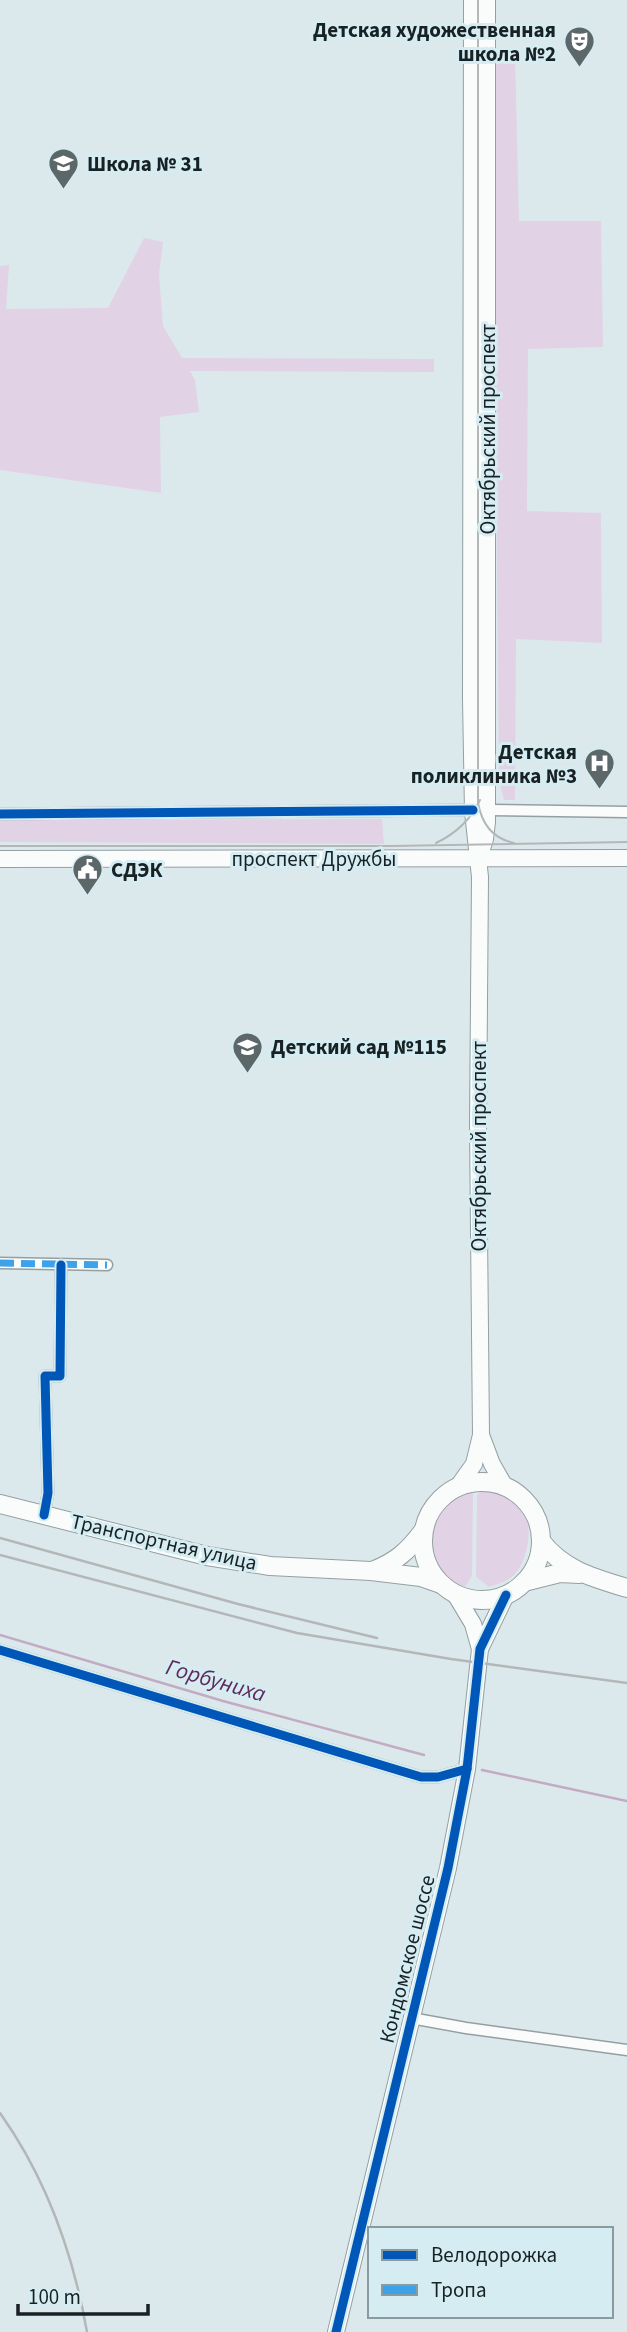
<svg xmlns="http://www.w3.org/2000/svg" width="627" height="2332" font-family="'Source Sans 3',sans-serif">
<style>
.green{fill:#e2d2e6}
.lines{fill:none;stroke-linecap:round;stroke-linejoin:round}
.stream{stroke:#c3abc4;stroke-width:2.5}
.street-casing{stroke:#959fa1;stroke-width:13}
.secondary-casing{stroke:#959fa1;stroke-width:18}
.primary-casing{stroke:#959fa1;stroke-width:20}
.street{stroke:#fafcfc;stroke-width:10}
.secondary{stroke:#fafcfc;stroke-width:16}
.primary{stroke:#fafcfc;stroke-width:18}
.tram{stroke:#b4b7b7;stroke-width:2}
.rail{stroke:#b4b7b7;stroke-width:2.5}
.quiet{stroke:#3da2ea;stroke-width:7;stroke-dasharray:14 7;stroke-linecap:butt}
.cycleway-casing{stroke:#d5edf2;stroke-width:13}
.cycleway{stroke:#0057b8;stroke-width:9}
.labels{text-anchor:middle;stroke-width:6;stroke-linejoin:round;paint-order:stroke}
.poi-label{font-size:21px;font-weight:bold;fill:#182123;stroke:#d5edf2;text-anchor:start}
.street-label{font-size:21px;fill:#182123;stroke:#d5edf2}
.water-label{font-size:23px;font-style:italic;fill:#5f2b5a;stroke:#d5edf2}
</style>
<rect width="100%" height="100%" fill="#dbe9ec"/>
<!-- green -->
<g class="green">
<polygon points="492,55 515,55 519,221 601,221 603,347 528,349 527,511 601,513 602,643 516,639 515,800 504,800 499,781"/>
<polygon points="144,238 163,242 159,274 163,326 182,358 434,359 434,372 190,371 195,380 199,412 160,417 161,493 0,470 0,266 9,265 6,309 108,308"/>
<polygon points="382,819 384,844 0,842 0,820"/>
<path d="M486,1486C497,1488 514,1494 520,1503C535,1522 529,1559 514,1575C508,1581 497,1584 489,1587L476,1577L477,1495Z"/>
<path d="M468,1488L473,1494L472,1576L465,1587C454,1582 440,1576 433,1565C420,1542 431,1509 452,1495C456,1492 463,1490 468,1488Z"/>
</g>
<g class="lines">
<!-- stream -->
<g class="stream">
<polyline points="0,1635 223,1701 424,1755"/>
<polyline points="482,1770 627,1801"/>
</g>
<defs>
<g id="street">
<polyline points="487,810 627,812"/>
<polyline points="0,814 473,810"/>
<polyline points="0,1263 107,1265"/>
<polyline points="44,1515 48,1493 45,1376 60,1376 61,1265"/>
<polyline points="0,1650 421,1777 438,1777 467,1769"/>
<polyline points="411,2018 466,2028 627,2050"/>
</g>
<g id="secondary">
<polyline points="480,855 485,839 487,822 487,0"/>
<polyline points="0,859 627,858"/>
<polyline points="481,1435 492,1464 504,1485"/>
<polyline points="459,1485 474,1464 481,1435 478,1126 480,877 473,812 471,698 472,0"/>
<polyline points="455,1594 473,1624 480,1649"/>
<polyline points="336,2332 448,1868 467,1769 480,1649 506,1595"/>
</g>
<g id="primary">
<circle cx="482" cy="1541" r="59"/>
<polyline points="0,1504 207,1556 270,1566 371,1571 421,1577 441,1584"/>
<path d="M541,1541C563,1570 594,1578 627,1588"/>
<path d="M372,1571C396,1562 408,1551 423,1531"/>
<polyline points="524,1582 560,1573 579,1574"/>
</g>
</defs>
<!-- street casing -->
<use href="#street" class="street-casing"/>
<!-- secondary casing -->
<use href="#secondary" class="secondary-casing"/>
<!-- primary casing -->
<use href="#primary" class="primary-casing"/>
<!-- street -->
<use href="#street" class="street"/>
<!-- secondary -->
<use href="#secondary" class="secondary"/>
<!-- primary -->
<use href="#primary" class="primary"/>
<!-- tram -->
<g class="tram">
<path d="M478,0V803C482,824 492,838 514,843"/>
<path d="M436,843C455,834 471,819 480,800"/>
<polyline points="0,846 391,846 627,842"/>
</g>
<!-- rail -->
<g class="rail">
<polyline points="0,1538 238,1604 377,1638"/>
<polyline points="0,1555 297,1633 451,1659 627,1683"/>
<path d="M0,2113C47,2179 73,2253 87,2332"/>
</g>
<!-- quiet -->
<polyline class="quiet" points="0,1263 107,1265"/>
<defs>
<g id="cycleway">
<polyline points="0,814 473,810"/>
<polyline points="44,1515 48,1493 45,1376 60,1376 61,1265"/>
<polyline points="0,1650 421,1777 438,1777 467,1769"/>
<polyline points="336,2332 448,1868 467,1769 480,1649 506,1595"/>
</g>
</defs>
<!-- cycleway casing -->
<use href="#cycleway" class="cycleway-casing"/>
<!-- cycleway -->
<use href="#cycleway" class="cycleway"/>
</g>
<!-- icons -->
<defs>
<symbol id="theatre-pin" viewBox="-11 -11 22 30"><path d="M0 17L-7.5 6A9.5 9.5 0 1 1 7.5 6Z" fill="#5c6769" stroke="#d5edf2"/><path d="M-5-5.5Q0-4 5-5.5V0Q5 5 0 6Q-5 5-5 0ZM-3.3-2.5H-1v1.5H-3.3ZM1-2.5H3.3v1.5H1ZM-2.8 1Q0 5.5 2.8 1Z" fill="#fff"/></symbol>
<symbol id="school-pin" viewBox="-11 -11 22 30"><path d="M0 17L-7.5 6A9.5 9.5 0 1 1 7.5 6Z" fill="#5c6769" stroke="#d5edf2"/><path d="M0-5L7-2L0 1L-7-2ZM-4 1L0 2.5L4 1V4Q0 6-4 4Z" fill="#fff"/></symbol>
<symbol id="hospital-pin" viewBox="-11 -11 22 30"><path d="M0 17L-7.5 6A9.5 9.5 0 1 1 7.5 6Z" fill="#5c6769" stroke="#d5edf2"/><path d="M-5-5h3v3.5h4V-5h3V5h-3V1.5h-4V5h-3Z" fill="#fff"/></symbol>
<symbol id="civic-pin" viewBox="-11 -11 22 30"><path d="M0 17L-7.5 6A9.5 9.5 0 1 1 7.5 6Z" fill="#5c6769" stroke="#d5edf2"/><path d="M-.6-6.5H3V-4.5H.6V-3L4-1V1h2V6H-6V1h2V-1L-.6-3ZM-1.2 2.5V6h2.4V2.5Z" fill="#fff"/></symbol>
</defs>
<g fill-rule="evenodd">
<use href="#theatre-pin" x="562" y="24" width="35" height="47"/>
<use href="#school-pin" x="46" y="146" width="35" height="47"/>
<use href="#hospital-pin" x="582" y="746" width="35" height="47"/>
<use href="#civic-pin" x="70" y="852" width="35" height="47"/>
<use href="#school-pin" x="230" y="1030" width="35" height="47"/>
</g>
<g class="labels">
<!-- poi labels -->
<g class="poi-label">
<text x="556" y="37" text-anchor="end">Детская художественная<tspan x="556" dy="24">школа №2</tspan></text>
<text x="87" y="171">Школа № 31</text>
<text x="577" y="759" text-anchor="end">Детская<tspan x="577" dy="24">поликлиника №3</tspan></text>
<text x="111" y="877">СДЭК</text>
<text x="271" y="1054">Детский сад №115</text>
</g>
<!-- street labels -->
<g class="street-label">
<text transform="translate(488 429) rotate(-90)" y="7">Октябрьский проспект</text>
<text x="314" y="866">проспект Дружбы</text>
<text transform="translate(479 1146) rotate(-90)" y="7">Октябрьский проспект</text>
<text transform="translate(164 1542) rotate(13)" y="7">Транспортная улица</text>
<text transform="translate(407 1959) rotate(-76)" y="7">Кондомское шоссе</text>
</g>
<!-- water labels -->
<g class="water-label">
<text transform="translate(216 1680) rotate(16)" y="8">Горбуниха</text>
</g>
</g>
<!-- legend -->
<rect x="368" y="2227" width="245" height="91" fill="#d5edf2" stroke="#899b9f" stroke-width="2"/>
<rect x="382" y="2250" width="35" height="10" fill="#0057b8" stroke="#899b9f" stroke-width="2"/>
<text x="431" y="2262" font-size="21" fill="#182123">Велодорожка</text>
<rect x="382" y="2285" width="35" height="10" fill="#3da2ea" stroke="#899b9f" stroke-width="2"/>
<text x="431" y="2297" font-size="21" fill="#182123">Тропа</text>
<!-- scale -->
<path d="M18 2304v10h130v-10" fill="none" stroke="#182123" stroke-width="3.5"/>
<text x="28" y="2304" font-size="21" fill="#182123" stroke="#d5edf2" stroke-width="5" paint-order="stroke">100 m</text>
</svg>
